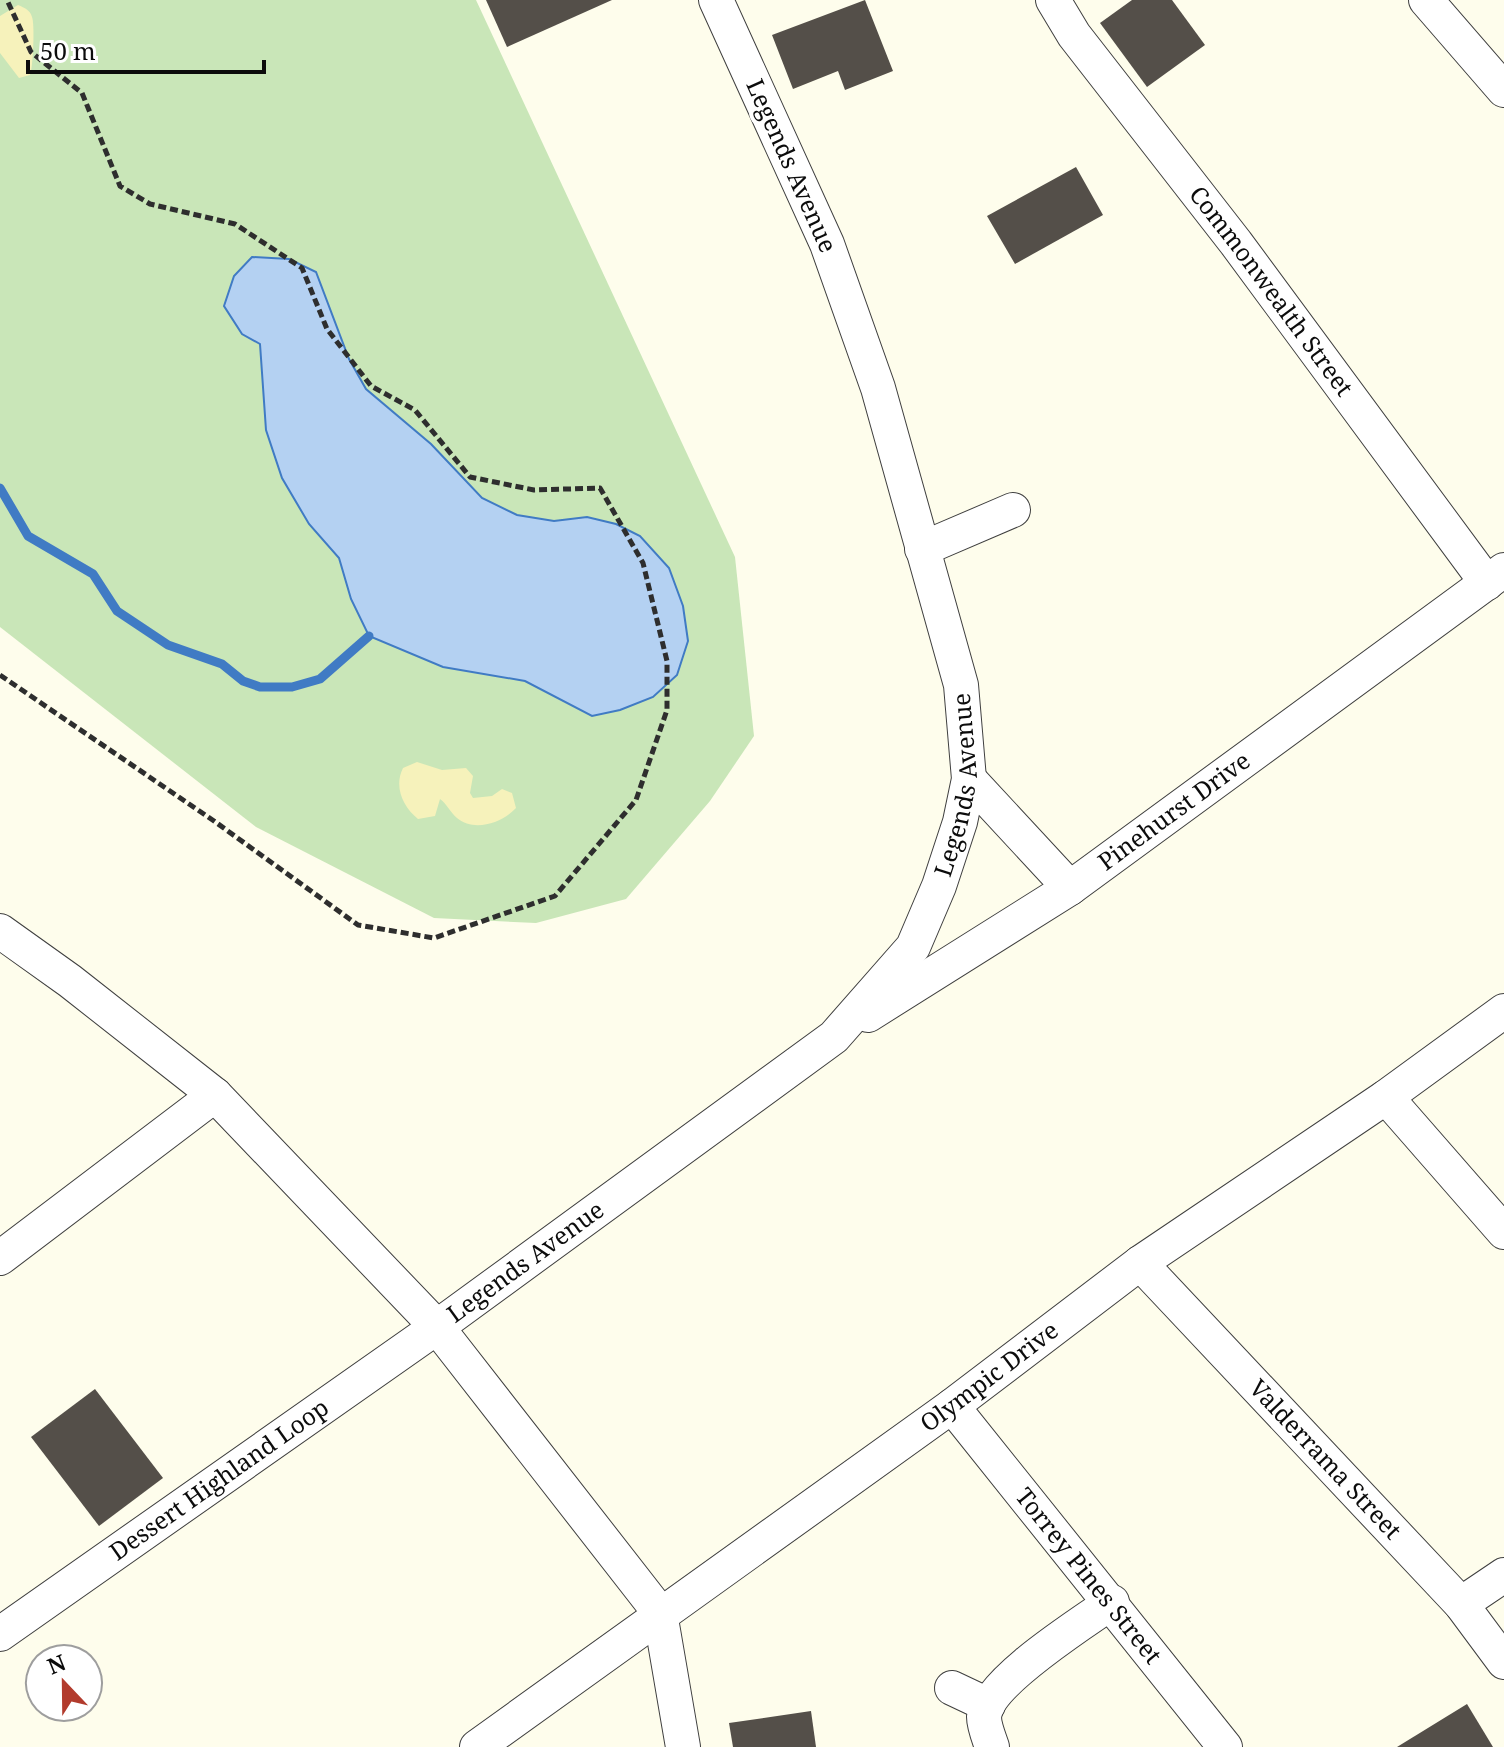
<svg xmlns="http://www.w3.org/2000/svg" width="1504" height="1747" font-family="'Noto Serif',serif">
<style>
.green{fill:#c9e6b8}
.sand{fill:#f6f2bb}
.water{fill:#b4d1f2;stroke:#407bc4;stroke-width:2}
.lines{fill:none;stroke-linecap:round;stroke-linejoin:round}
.stream{stroke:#407bc4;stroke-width:9}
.building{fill:#544f49}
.minor-casing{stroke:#3f3f3f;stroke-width:36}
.path{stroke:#2e2e2e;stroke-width:5;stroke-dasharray:8 4;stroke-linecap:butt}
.minor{stroke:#fff;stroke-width:34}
.labels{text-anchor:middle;stroke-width:8;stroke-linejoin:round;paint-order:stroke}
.street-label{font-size:24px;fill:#0c0c0c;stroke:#fff}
</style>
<rect width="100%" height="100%" fill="#fefdec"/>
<!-- green -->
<polygon class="green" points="0,0 476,0 735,557 754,736 710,801 626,899 536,923 434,918 256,827 0,627"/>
<!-- sand -->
<g class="sand">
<path d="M18,5C25,8 30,10 32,17C35,24 33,69 30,75L19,78L0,53V16Z"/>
<path d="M417,762L442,770L466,768L473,776L470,793L473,798L492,796L502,789L512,793L516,808C503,822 475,833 457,818C450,812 447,804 440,799L435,816L418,819C402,806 394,786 403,768Z"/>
</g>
<!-- water -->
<polygon class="water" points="252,257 289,259 316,272 349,359 366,389 431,444 482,498 517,515 554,521 587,517 616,524 640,536 669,568 683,606 688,641 677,675 653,697 620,710 592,716 525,681 443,667 369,636 351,599 339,558 309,524 282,478 266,430 260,344 242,334 224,306 234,276"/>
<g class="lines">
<!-- stream -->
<polyline class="stream" points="0,488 28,536 93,574 117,611 168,645 222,664 243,681 260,687 292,687 320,679 369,636"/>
</g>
<!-- building -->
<g class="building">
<polygon points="486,0 612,0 507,47"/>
<polygon points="865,0 893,71 845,90 838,71 793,89 772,35"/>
<polygon points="1132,0 1172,0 1205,45 1147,87 1100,23"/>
<polygon points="1076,167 1103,215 1015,264 987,216"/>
<polygon points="95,1389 163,1478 99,1526 31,1437"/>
<polygon points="1467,1704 1493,1747 1397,1747"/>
<polygon points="811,1711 816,1747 733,1747 729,1723"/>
</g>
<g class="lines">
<defs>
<g id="minor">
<path id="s1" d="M1053,0L1074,35L1236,243L1487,583"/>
<polyline points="1426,0 1504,90"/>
<polyline points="922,549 1013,510"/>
<polyline points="969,779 1070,888"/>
<polyline points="0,931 70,981 215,1095 437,1327 660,1613 683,1747"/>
<path id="s2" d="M868,1015L1070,888L1504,570"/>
<polyline points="1386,1097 1504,1232"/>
<polyline points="0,1258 215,1095"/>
<path id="s3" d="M1140,1263L1461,1604L1504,1662"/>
<path id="s4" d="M952,1406L1225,1747"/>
<polyline points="1461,1604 1504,1575"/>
<path id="s5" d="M0,1634L437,1327L834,1037L913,947L939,886L960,822L969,779L961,685L878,388L827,244L716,0"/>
<polyline points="952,1688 988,1705"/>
<path id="s6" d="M477,1747L952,1406L1140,1263L1386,1097L1504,1011"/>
<path d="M992,1747C989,1738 984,1726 984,1717C987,1682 1084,1622 1112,1602"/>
</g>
</defs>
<!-- minor casing -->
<use href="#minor" class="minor-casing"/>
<!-- path -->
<polyline class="path" points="0,675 214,821 358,925 434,938 555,896 636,800 667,710 667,661 643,563 600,488 534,490 470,477 415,410 371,386 327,329 302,268 235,224 150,204 120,186 82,93 31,52 7,0"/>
<!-- minor -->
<use href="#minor" class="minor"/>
</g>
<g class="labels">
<!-- street labels -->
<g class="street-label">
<text transform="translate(791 166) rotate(66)" y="8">Legends Avenue</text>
<text dy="8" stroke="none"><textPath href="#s1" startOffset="364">Commonwealth Street</textPath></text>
<text dy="8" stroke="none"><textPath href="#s5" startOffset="1316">Legends Avenue</textPath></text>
<text dy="8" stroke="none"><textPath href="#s2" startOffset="368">Pinehurst Drive</textPath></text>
<text dy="8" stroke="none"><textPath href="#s5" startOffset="644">Legends Avenue</textPath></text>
<text dy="8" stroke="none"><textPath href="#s6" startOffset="632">Olympic Drive</textPath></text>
<text dy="8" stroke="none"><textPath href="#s3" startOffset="270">Valderrama Street</textPath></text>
<text dy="8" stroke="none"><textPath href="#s5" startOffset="268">Dessert Highland Loop</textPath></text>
<text dy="8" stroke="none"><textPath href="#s4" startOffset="218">Torrey Pines Street</textPath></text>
</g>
</g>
<!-- north arrow -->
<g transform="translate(64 1683) rotate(338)"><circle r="38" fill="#ffffff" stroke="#9e9e9e" stroke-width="2"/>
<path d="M0-6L14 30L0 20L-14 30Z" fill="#b23b2d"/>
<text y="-12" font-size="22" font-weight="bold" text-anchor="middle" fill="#0c0c0c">N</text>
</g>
<!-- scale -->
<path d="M28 60v12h236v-12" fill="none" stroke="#0c0c0c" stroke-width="4"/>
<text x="40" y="60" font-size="24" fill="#0c0c0c" stroke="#ffffff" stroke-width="6" paint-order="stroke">50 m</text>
</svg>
